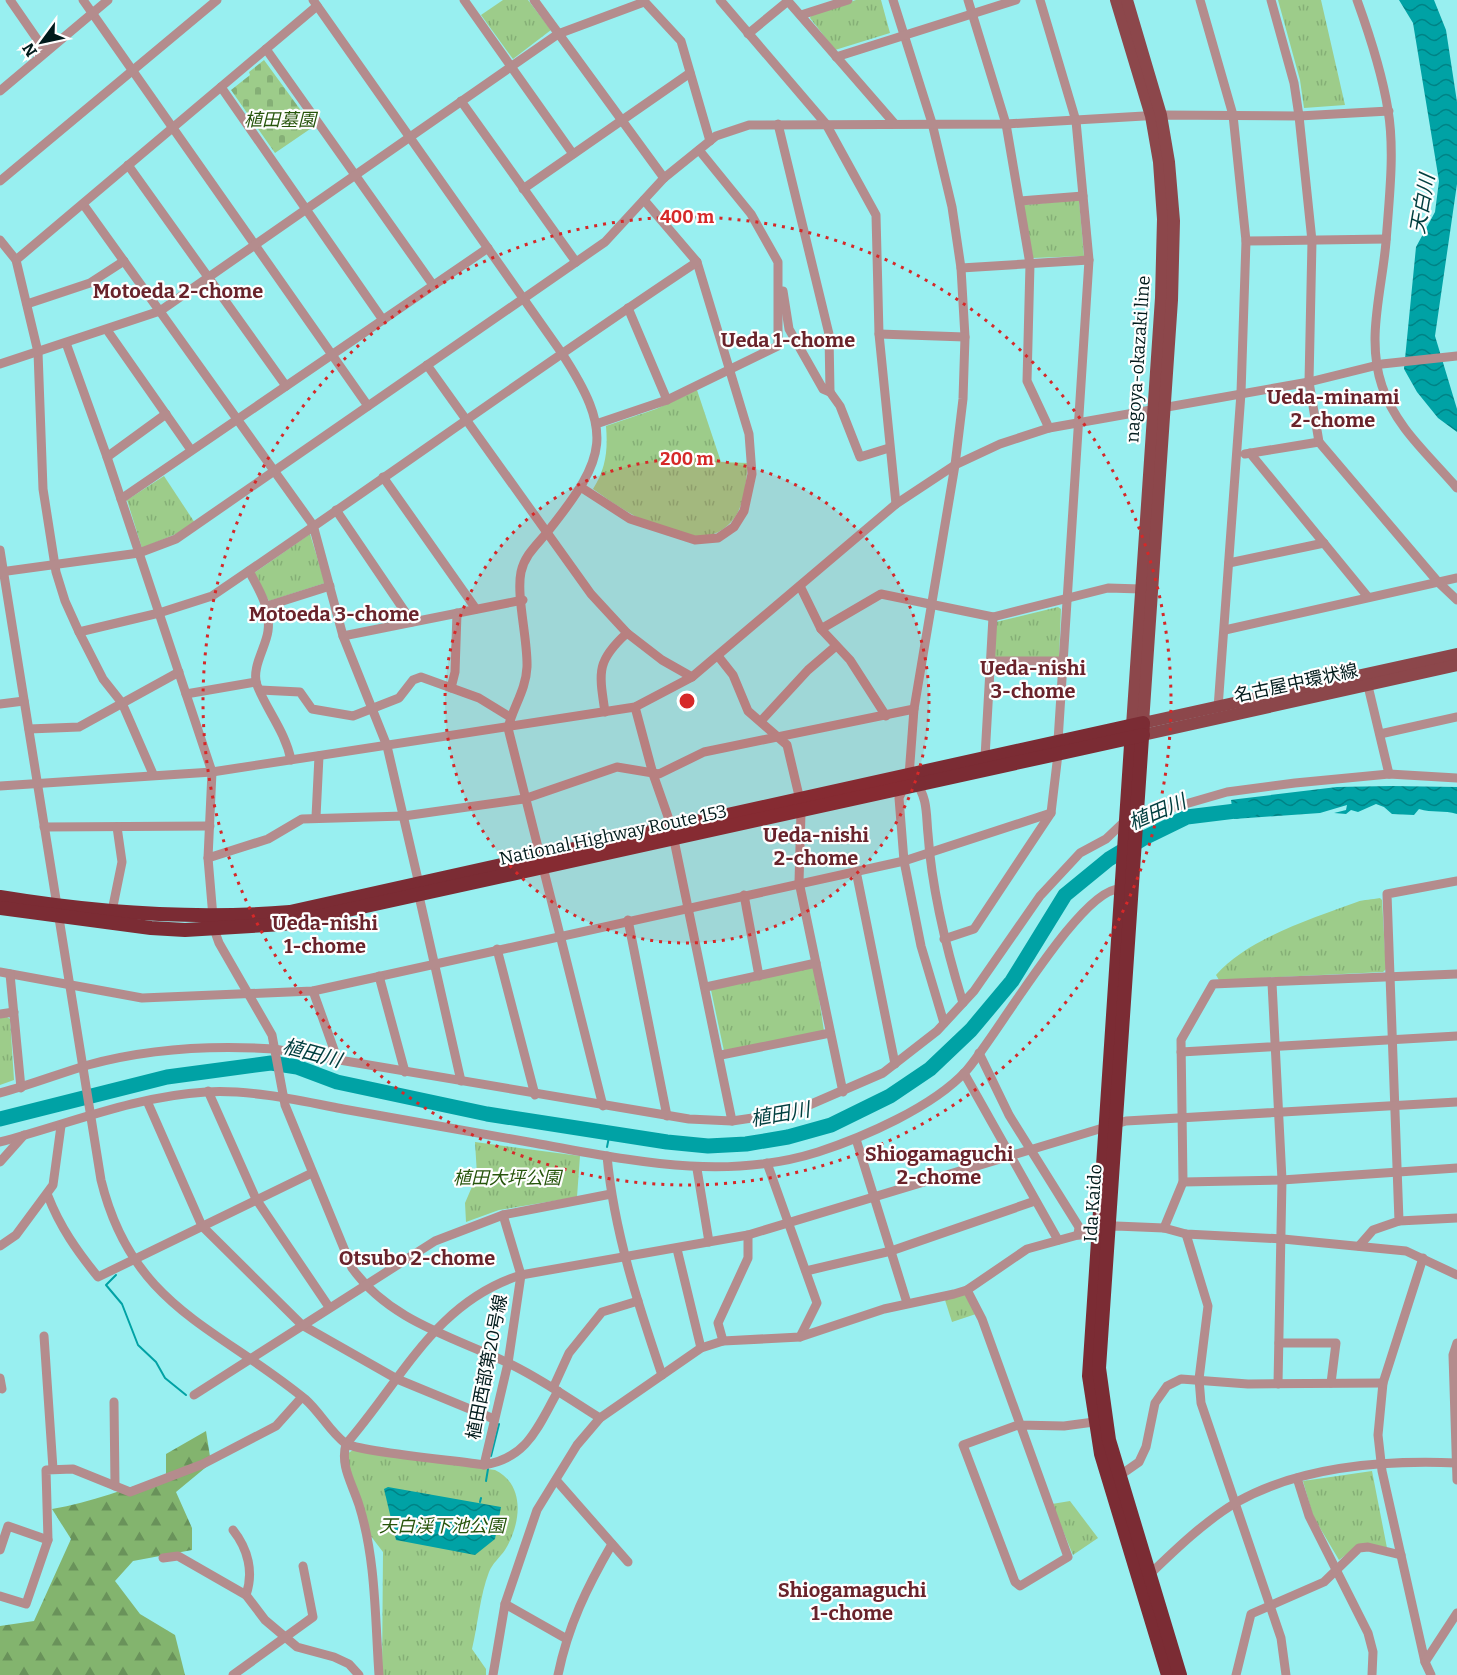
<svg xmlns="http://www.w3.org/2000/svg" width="1457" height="1675" font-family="Bitter,'Noto Sans JP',serif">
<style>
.forest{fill:url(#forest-firs)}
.cemetery{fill:url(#cemetery-stones)}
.park{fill:url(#park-tufts)}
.water{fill:url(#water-waves)}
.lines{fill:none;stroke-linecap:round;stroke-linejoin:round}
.stream{stroke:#00a2a5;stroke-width:2}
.river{stroke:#00a2a5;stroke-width:15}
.minor{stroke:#b48c8d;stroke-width:9}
.major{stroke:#8c474b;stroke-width:12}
.highway{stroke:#7b2c34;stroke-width:14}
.ring{fill:none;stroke:#d62828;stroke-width:3;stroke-dasharray:3 6}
.labels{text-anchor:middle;stroke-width:4.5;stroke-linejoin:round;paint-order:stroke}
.park-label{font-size:18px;font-style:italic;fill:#26540b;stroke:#fefefe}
.street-label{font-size:18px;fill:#001a1b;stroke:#fefefe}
.water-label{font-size:20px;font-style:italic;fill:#003e3f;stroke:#fefefe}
.neighbourhood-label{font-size:20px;font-weight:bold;fill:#69232b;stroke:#fefefe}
.centre{fill:#d62828;stroke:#fefefe;stroke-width:3}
.ring-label{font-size:18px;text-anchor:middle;font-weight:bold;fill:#d62828;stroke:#fefefe;stroke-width:4.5;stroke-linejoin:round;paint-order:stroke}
</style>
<defs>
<pattern id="forest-firs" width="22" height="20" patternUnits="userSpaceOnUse" patternTransform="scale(1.5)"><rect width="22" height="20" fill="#83b46e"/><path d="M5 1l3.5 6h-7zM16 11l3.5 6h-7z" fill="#69925a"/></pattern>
<pattern id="cemetery-stones" width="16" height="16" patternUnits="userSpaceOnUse" patternTransform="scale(1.5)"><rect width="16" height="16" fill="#9dcc8a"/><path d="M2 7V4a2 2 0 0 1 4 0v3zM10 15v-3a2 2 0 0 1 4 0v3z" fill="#85af76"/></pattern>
<pattern id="park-tufts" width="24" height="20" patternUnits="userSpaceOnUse" patternTransform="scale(1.5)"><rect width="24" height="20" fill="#9dcc8a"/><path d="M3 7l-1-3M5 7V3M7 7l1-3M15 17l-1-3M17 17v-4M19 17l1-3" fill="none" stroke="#85af76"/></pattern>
<pattern id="water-waves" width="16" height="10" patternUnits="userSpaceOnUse" patternTransform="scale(1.5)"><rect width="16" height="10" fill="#00a2a5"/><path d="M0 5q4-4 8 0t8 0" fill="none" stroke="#008386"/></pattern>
</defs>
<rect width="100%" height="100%" fill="#98eff0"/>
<!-- forest -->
<path class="forest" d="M206,1431L211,1463L176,1492L192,1528V1550L133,1561L115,1581L140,1614L175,1635L185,1675H0V1626L34,1621L71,1539L52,1509C91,1503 128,1487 166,1476V1454Z"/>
<!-- cemetery -->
<polygon class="cemetery" points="264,60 313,127 275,153 231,90 250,75 249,72"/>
<!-- park -->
<g class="park">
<polygon points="503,0 528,0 551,30 513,59 481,15"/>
<polygon points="856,0 881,0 890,33 835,50 810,18 811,15"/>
<polygon points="1278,0 1321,0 1345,105 1304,108 1300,80"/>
<polygon points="1079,200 1084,256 1033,258 1023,205"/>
<path d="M697,390L721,462L748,463C746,481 745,502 735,517C702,565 627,513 593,489C606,469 608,450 606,426L656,409Z"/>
<polygon points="164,476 195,523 176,534 142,548 127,500"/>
<polygon points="310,534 325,583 269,601 254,573"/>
<polygon points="1058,607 1061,609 1059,658 994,657 996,622"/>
<path d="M1380,898L1382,900L1386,969L1383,972L1219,980L1216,975C1247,939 1313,918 1357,902C1364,899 1372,900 1380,898Z"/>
<polygon points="814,966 824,1031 724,1051 711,990"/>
<polygon points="7,1017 10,1019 14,1080 0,1085 0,1018"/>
<polygon points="475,1142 580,1156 577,1197 499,1210 466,1222 465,1203 477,1175"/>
<polygon points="966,1294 976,1314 952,1322 945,1300"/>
<path d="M353,1450L495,1470C526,1485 521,1524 505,1550C500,1557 492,1564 489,1572C480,1595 478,1624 472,1649L486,1669V1675H382L383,1552L370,1535L346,1461L347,1454Z"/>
<path d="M1372,1471L1387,1548C1362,1541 1359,1545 1339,1560L1313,1516L1303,1481Z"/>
<polygon points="1070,1501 1098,1538 1073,1555 1052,1504"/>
</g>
<!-- water -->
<g class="water">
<polygon points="1399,0 1434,0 1446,30 1457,102 1457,184 1435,336 1457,409 1457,432 1438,418 1417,392 1404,369 1416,247 1435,212 1439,181 1413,23"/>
<path d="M1391,786L1457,787V814C1444,810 1432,813 1419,809L1414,815L1392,814L1384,807L1376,804L1358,812L1351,810L1346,814L1334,813L1346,810L1347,805L1320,813L1234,819L1231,800L1238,799L1337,787Z"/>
<polygon points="388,1487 501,1507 495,1539 475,1555 396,1540 384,1489"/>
</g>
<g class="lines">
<!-- stream -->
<g class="stream">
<polyline points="607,1147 610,1132"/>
<polyline points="116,1275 106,1285 122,1304 138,1345 156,1362 165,1378 186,1395"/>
<polyline points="491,1456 499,1424"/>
<polyline points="486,1481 488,1469"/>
<polyline points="480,1502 481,1498"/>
</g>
<!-- river -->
<polyline class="river" points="0,1119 167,1077 271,1063 297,1067 337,1082 487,1114 667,1142 708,1146 746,1144 788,1137 831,1125 890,1096 930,1069 971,1030 1012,981 1065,895 1109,859 1144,838 1187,817 1252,809"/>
<!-- minor -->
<g class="minor">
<polyline points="10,0 46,52"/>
<polyline points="83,0 368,406"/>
<path d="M313,0L561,352C614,433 607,457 549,530C538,544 525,554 521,572C516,596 528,640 527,667C526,690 513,707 508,728L603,1106"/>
<polyline points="464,0 573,154"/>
<polyline points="534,0 664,178"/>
<polyline points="643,0 681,41 710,141"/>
<polyline points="720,0 826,124 876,215 879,334 896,504"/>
<polyline points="787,0 894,123"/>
<polyline points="893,0 932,123 952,207 961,268 965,337 963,399 955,465 914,709 909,776 899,798 904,861 921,946 944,1023"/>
<polyline points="968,0 1006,124 1030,264 1027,381 1049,428 1309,382 1382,364 1457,356"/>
<polyline points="1040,0 1076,121 1089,260 1058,741"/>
<polyline points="1200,0 1233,115 1246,241 1241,393 1218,708"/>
<polyline points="1271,0 1294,83 1299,116 1389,111"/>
<path d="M1357,0C1370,36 1382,72 1388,110C1395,151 1389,200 1386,242C1382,290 1366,339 1382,386C1396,428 1429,455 1457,488"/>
<polyline points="801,15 848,0"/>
<polyline points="748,34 788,1"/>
<polyline points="266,49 433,285"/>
<polyline points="836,57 1016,0"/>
<polyline points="221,87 383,320"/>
<polyline points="0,91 108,0"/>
<polyline points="461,101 576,262"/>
<polyline points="778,124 829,334 830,392 823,389 789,329 783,291"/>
<polyline points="128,165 286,386"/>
<polyline points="0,181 217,0"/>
<polyline points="523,189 690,73"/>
<polyline points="1020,201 1083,196"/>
<polyline points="83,204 313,525 343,636 387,746 419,884"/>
<polyline points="0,240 16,260 38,352 43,489 56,572 65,601 79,632 103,679 122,703 153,774"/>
<polyline points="1246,241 1386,239"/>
<polyline points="16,260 317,6"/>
<polyline points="961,268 1089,260"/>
<polyline points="27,304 90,283 124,261"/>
<polyline points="628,308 667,400"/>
<polyline points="107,330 191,450"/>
<polyline points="879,334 965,337"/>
<path d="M66,343L107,457L212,772L208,858L214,929L219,943L272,1035L285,1105L352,1268C389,1320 450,1336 506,1362C539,1377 569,1399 600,1418"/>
<polyline points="0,364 160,311 558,34 644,2"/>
<polyline points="427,365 591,594 627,633 662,660 692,677"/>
<polyline points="830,392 840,406 860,457 889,448"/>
<polyline points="596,424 667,400 778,346 778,262 751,214 699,150"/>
<polyline points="1250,453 1368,597"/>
<polyline points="1245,454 1319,442"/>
<polyline points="107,457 166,414"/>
<polyline points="383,477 476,609"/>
<polyline points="582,488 630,519 695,540 718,538 734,527 744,511 752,474 749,434 697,262 644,200"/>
<polyline points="121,499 488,248"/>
<polyline points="336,510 412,622"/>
<path d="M0,550L101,1180C132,1307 216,1326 305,1399C320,1412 330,1432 345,1443C358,1452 461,1461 484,1465C528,1458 538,1426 558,1391"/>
<polyline points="1229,563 1324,543"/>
<path d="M249,571C259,590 271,608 268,631C266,647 251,668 257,685C267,711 285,731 291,760"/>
<polyline points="0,572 139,553 176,539 605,242 664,178 716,136 749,125 1006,124 1161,115 1299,116 1312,241 1309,382 1319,442 1438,582 1457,600"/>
<polyline points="800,586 821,629 850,660 886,716"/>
<polyline points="267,606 330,586"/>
<polyline points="821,629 881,594 993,617 1108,588 1141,589"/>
<polyline points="1225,630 1457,578"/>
<path d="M79,632L159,613L212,596C375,486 534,370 697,262"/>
<polyline points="343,636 523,600"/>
<polyline points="718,656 733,675 748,711 787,745 800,800"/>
<polyline points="991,661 1063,661"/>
<polyline points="1368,686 1389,774"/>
<polyline points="451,688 455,672 457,613"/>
<polyline points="260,690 300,692 312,709 353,716 399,698 413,680 421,677 479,698 510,717"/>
<polyline points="186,694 256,682"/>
<polyline points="0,704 24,701"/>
<polyline points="635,707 653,774 672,828"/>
<path d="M605,712C599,672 596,661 627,633"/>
<polyline points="761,721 808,670 836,646"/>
<polyline points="29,729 79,727 179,672"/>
<polyline points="1380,734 1457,717"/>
<polyline points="985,757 993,617"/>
<path d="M915,782C928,797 926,815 928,834C932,892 946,948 963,1003"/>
<polyline points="0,786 212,772 635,707 692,677 896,504 955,465 1000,444 1049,428"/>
<polyline points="801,812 799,882 843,1092"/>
<polyline points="316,817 319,756"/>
<polyline points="1137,818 1227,792 1295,783 1389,774 1457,778"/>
<polyline points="44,827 210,826"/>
<polyline points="674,840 732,1121"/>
<polyline points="208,858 268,839 302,819 404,816 524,799 617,767 659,774 704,752 914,709"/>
<polyline points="856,871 895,1064"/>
<polyline points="744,895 759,976"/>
<polyline points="419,896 461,1081"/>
<polyline points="112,911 122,862 117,827"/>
<polyline points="628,920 667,1116"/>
<polyline points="944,939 974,929 1051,813 1058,754"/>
<polyline points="497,949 535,1095"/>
<polyline points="0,972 142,998 313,991 904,861 1051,813"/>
<polyline points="10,974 21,1088"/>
<polyline points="379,976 405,1072"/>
<polyline points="1272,983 1282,1180 1278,1384"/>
<polyline points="706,987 816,963"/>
<polyline points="313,991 338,1061"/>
<polyline points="0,1014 14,1012"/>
<polyline points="1181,1052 1457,1036"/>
<polyline points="979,1053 1009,1115 1079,1227 1078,1235"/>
<polyline points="721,1055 830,1033"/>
<polyline points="964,1073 1058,1240"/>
<polyline points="208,1091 256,1199 329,1307"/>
<path d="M0,1093C30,1085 58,1074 88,1065C150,1048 211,1045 274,1049L689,1119L732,1121L793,1112L883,1073L937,1031L974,991L1040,896L1080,853L1106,839L1125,821"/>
<polyline points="147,1101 202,1226 302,1325 397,1379 494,1419"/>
<polyline points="856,1139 907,1303"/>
<path d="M0,1142C68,1124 136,1096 206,1092C248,1089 302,1101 343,1109C407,1120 470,1132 534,1143C630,1160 723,1182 818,1152C864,1137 933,1107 966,1071C995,1039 1081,887 1120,889"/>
<path d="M607,1156C614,1232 638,1304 662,1375"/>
<polyline points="0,1162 24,1135"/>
<polyline points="767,1163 817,1303 800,1337"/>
<polyline points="697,1169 709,1242"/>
<polyline points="1183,1182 1282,1180 1457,1168"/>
<path d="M48,1196C60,1227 77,1251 98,1277L312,1173"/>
<polyline points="1399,1221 1457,1218"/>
<polyline points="1164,1228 1183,1182 1181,1040 1213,984 1457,974"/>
<polyline points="1186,1234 1208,1306 1199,1379 1201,1403 1281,1638 1286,1675"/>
<polyline points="0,1246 16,1235 53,1185 61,1126"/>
<polyline points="1359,1246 1373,1230 1399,1221 1387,894 1457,881"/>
<polyline points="677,1249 701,1348"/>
<polyline points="1423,1258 1383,1383 1378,1435 1382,1471 1425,1662 1431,1675"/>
<polyline points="806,1271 891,1251 1035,1201"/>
<polyline points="967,1290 982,1319 1068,1557 1020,1586 1015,1582 963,1445 1018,1425 1064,1426 1094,1422"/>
<polyline points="44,1336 53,1469"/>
<polyline points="723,1341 718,1323 748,1258 748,1235"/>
<polyline points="1279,1343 1336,1343 1331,1383"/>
<polyline points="1457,1343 1453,1355 1457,1480"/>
<polyline points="0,1378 2,1389"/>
<polyline points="553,1388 569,1353 602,1312 638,1301"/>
<polyline points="194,1395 435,1241 503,1215 611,1194"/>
<polyline points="114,1402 115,1486"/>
<polyline points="484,1465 508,1363 521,1275 503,1215"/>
<polyline points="1119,1476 1139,1462 1146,1447 1155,1403 1167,1386 1181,1379 1248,1384 1383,1383"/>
<polyline points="1297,1478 1309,1516 1368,1633 1373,1652 1372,1675"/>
<polyline points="556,1480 628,1562"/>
<path d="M233,1530C248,1549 254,1572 246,1595"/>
<polyline points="0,1550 8,1526 48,1540"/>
<polyline points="163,1558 178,1556 246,1595 265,1620 297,1647 334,1657 349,1664 359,1675"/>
<path d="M1149,1575C1176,1549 1205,1521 1237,1502C1301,1466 1385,1460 1457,1463"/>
<polyline points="0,1596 26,1604 48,1540 46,1470 73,1469 130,1492 203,1464 276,1426 302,1397"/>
<polyline points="505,1604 565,1638"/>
<polyline points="1425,1662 1457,1613"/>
<polyline points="233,1675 313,1617 303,1566"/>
<path d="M379,1675C375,1618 376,1559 359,1505C352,1483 340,1466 346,1444C402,1380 435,1302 521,1275L748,1235L1126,1121L1457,1102"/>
<polyline points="493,1675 505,1604 537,1510 577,1445 600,1418 701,1348 723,1341 800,1337 884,1309 954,1294 967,1290 1027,1249 1078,1235 1097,1235 1109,1227 1116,1226 1164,1228 1186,1234 1283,1239 1406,1251 1457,1275"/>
<path d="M558,1675C568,1626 587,1587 612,1544"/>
<polyline points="1236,1675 1251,1614 1324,1582 1359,1548 1368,1547 1401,1555"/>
</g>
<!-- major -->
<g class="major">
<polyline points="1116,0 1151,116 1159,162 1163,219 1161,298 1132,726"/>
<polyline points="1127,0 1161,115 1169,162 1174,221 1172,300 1143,723 1457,654"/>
<polyline points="1143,735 1457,665"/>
</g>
<!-- highway -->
<g class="highway">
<polyline points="1132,730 1089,1376 1101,1454 1168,1675"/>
<path d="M0,897C97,913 192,920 290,912L1143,723L1099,1368L1109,1440L1180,1675"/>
<polyline points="0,908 151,928 185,930 284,924 1143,735"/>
</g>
</g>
<!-- distance rings -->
<circle cx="687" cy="701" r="242" fill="#d62828" fill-opacity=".12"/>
<g class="ring">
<circle cx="687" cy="701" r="242"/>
<circle cx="687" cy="701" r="484"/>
</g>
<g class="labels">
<!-- park labels -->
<g class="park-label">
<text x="280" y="126">植田墓園</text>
<text x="507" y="1184">植田大坪公園</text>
<text x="442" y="1532">天白渓下池公園</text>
</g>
<!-- street labels -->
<g class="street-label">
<text transform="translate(1138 359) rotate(-86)" y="6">nagoya-okazaki line</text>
<text transform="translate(1296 683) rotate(-12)" y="6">名古屋中環状線</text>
<text transform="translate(613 835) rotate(-12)" y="6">National Highway Route 153</text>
<text transform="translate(1093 1203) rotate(-86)" y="6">Ida Kaido</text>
<text transform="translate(487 1367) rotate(-79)" y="6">植田西部第20号線</text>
</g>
<!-- water labels -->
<g class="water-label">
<text transform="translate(1422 204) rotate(-80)" y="7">天白川</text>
<text transform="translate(1157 812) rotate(-23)" y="7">植田川</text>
<text transform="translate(312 1053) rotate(15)" y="7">植田川</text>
<text transform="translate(780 1114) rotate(-10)" y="7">植田川</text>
</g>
<!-- neighbourhood labels -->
<g class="neighbourhood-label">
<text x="178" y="298">Motoeda 2-chome</text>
<text x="788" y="347">Ueda 1-chome</text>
<text x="1333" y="404">Ueda-minami<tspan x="1333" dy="23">2-chome</tspan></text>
<text x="334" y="621">Motoeda 3-chome</text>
<text x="1033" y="675">Ueda-nishi<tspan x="1033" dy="23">3-chome</tspan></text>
<text x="816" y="842">Ueda-nishi<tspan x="816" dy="23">2-chome</tspan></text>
<text x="325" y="930">Ueda-nishi<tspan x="325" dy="23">1-chome</tspan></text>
<text x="939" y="1161">Shiogamaguchi<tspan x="939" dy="23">2-chome</tspan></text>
<text x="417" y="1265">Otsubo 2-chome</text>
<text x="852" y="1597">Shiogamaguchi<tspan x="852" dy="23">1-chome</tspan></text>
</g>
</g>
<circle cx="687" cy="701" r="9" class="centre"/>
<g class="ring-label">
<text x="687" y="223">400 m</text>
<text x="687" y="465">200 m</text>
</g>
<!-- north arrow -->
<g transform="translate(42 42) rotate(237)" stroke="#fefefe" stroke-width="4.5" paint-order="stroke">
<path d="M0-4.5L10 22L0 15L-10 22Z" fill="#001a1b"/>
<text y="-9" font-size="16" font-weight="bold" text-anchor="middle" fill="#001a1b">N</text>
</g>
</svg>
